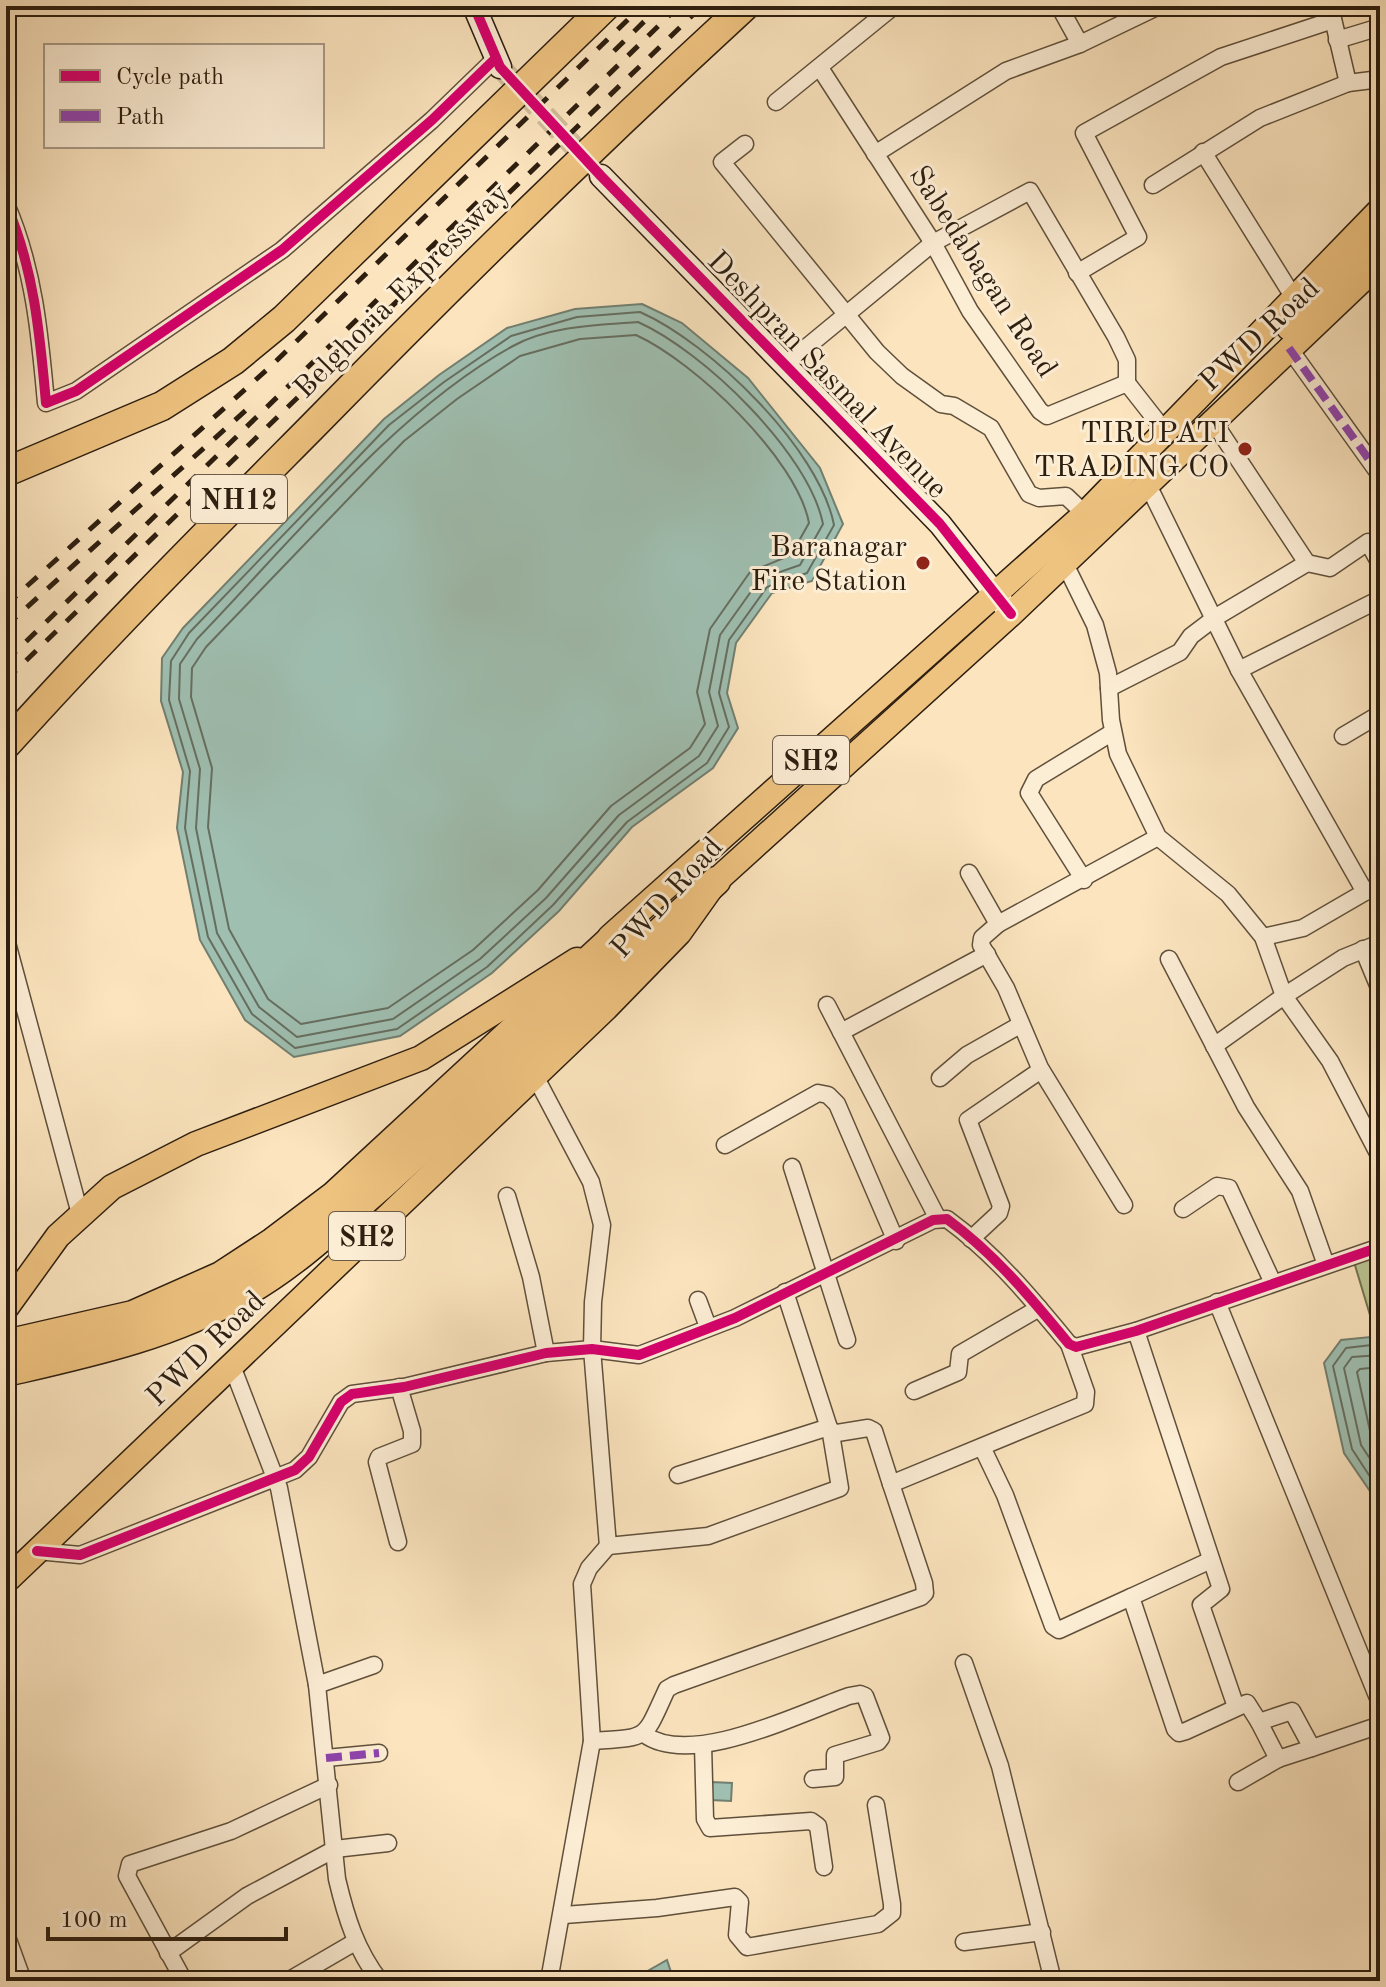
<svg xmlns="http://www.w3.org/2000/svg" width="1386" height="1987" font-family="'Old Standard TT',serif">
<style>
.green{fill:#bcc593;stroke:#747251;stroke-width:2}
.water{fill:#9fbfb1;stroke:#717f70;stroke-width:2}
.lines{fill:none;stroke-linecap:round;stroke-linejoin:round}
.shore{stroke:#666e60;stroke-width:2}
.secondary-tunnel{stroke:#d2bc9b;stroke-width:22;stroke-dasharray:22 11;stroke-linecap:butt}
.street-casing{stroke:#60503b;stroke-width:19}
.secondary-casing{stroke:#2d1e0f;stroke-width:25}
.primary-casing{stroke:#2d1e0f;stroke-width:27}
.highway-casing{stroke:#2d1e0f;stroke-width:31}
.street{stroke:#fcedd5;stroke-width:16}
.secondary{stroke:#fcedd5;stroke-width:22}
.primary{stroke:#eec27f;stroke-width:24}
.highway{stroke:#eec27f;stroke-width:28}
.rail{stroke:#2d1e0f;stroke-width:5;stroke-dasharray:14 14;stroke-linecap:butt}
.quiet{stroke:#8e44ad;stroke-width:8;stroke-dasharray:16 8;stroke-linecap:butt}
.cycleway-casing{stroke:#fcedd5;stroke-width:15}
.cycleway{stroke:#d6006c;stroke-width:10}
.poi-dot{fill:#8f2418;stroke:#fcedd5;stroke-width:3}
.labels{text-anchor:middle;stroke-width:6;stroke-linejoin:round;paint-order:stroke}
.shield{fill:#fcedd5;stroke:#6b5c4a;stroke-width:2}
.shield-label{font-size:28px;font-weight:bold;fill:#2d1e0f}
.street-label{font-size:30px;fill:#2d1e0f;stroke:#fcedd5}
.poi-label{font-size:30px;fill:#2d1e0f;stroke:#fcedd5;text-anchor:end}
</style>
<rect width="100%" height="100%" fill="#fbe4be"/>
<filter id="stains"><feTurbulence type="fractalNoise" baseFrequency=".0025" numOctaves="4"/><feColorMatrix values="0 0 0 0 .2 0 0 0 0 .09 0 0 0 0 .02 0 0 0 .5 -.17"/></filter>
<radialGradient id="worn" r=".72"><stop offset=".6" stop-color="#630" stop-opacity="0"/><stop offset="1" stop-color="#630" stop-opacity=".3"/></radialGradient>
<!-- green -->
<polygon class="green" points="1380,1252 1380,1325 1373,1325 1354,1262"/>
<!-- water -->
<g class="water">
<polygon points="642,304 682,323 748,378 820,468 843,524 812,581 772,593 736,643 727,693 738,728 713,768 632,827 559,911 492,973 400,1036 294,1057 245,1020 200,940 177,828 183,772 161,701 162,658 183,628 384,419 439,375 507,328 575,309"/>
<polygon points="1380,1336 1380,1500 1376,1500 1344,1453 1324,1363 1341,1340"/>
<polygon points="711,1782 732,1783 731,1801 710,1800"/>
<polygon points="667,1960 674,1981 630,1981"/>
</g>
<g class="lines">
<!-- shore -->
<g class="shore">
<path d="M640,312C710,343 819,448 834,525L807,573L767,587L729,640L719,693L729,727L707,763L627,822L553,905L487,967L397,1029L295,1048L252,1014L208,937L185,828L190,771L169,700L171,661L189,633L389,425L444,382L511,336L577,317Z"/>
<path d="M638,322C703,351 809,453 823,524L800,565L760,579L720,635L709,692L718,726L699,756L619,815L546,898L480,959L393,1019L297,1037L259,1007L217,933L196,828L200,769L179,699L180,664L197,639C290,543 396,410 513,346C549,326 598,325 638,322Z"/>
<path d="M636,335C695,362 797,459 809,523L791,555L750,572L710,629L697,692L705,724L690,748L611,806L538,890L473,950L388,1008L301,1024L268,999L229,929L208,827L212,768L191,697L192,668L206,647L404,441L457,399L520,356L580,339Z"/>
<polyline points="1380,1344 1346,1348 1333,1366 1352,1449 1380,1492"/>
<polyline points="1380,1355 1352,1357 1344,1368 1361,1445 1380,1474"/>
<polyline points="1380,1367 1360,1369 1357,1372 1372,1440 1380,1452"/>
</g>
<!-- secondary-tunnel -->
<polyline class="secondary-tunnel" points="500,67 595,169"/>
<defs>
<g id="street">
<polyline points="1059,6 1080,44 1159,6"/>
<polyline points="1330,6 1348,83 1380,79"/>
<polyline points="1337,40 1380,27"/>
<polyline points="820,68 933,243 970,311 1040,411 1047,416 1127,383 1167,434"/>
<polyline points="776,102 894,6"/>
<polyline points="745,144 722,162 877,352 902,376 941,404 954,406 991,428 1029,494 1039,498 1066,496 1085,514"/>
<polyline points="1203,152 1294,298"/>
<polyline points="875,154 1006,71 1080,44"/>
<polyline points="1153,185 1260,118 1348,83"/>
<path d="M6,204C34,268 40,335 46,403L76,391L282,250L432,120L496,58"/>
<polyline points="1077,273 1138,237 1084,133 1221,57 1333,20"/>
<polyline points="1289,348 1380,475"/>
<polyline points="785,365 933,243 1030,191 1116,337 1127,360 1127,383"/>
<polyline points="1213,421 1307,563 1330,568 1368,542 1380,564"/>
<polyline points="1148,485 1239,670 1365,892 1303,928 1263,937"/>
<polyline points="1065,564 1095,625 1108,673 1111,720 1118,754 1158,837 1228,894 1263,937 1284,996 1214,1046"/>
<polyline points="1239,670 1380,599"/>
<polyline points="1109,688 1180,652 1191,636 1216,617 1307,563"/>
<polyline points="1343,736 1380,714"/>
<polyline points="969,873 998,924 982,938 981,945 1006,988 1040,1068 1124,1205"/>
<polyline points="1084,880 1029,793 1036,779 1113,732"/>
<polyline points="1365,892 1380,886"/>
<polyline points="998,924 1158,837"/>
<polyline points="6,939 80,1214"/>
<polyline points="1380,943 1343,958 1284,996 1330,1061 1380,1157"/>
<polyline points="1363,949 1380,990"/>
<polyline points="1169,959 1246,1107 1300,1191 1326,1265"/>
<polyline points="827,1005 938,1219"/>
<polyline points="841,1032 987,954"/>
<polyline points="535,1076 591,1182 602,1225 593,1302 592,1349 608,1546 708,1536 840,1488 831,1434 785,1292"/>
<polyline points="940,1078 967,1055 1020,1025"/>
<polyline points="725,1145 818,1093 828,1095 837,1104 896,1241"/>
<polyline points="792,1167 847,1340"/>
<polyline points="507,1196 531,1277 546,1353"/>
<polyline points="1183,1209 1217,1186 1229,1188 1273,1283"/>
<polyline points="971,1239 999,1213 1001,1206 968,1120 1041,1070"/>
<polyline points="698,1300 708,1327"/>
<polyline points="1217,1302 1380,1703"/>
<polyline points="1136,1331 1221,1589 1201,1605 1236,1707"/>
<path d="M232,1366L279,1488L317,1685L337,1879C346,1917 356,1950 380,1981"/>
<polyline points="914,1391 958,1372 960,1354 1039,1308"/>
<polyline points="831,1434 868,1428 874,1431 891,1484 1085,1404 1086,1392 1069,1344"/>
<polyline points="982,1447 1005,1495 1053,1626 1059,1630 1131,1597"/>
<polyline points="678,1475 829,1427"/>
<polyline points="398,1542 377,1462 379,1457 412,1444 412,1431 399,1387"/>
<path d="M37,1551L80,1555L295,1470L309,1457L341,1402L352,1394L404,1387L546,1353L592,1349L639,1355L735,1318L933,1220L947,1219C995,1254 1032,1299 1069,1344L1076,1347L1136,1331L1380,1247"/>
<polyline points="1211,1560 1131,1597 1175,1729 1179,1733 1186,1731 1247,1703 1259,1722 1292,1711 1312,1748 1380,1725"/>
<polyline points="964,1663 1000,1766 1053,1981"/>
<polyline points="317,1685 374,1665"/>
<polyline points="1259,1722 1278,1759 1312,1748"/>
<path d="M644,1734C690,1769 800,1713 849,1696L860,1694L865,1696L881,1738L878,1742L835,1755V1777L813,1779"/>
<path d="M592,1741C650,1737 643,1741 667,1689L674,1685L921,1597L925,1593L924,1583L891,1484"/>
<polyline points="703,1745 705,1819 710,1828 811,1821 818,1826 824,1867"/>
<polyline points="326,1758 379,1753"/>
<polyline points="1238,1782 1278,1759"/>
<polyline points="564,1915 657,1908 735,1897 740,1902 737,1935 747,1947 878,1924 892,1913 892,1904 876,1805"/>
<polyline points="6,1934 23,1981"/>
<polyline points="964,1942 1042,1932"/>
<polyline points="168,1953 247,1896 335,1849 388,1843"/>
<polyline points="184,1981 127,1876 130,1864 231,1831 329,1785"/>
<polyline points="288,1981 355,1942"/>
<polyline points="549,1981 592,1741 582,1584 589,1568 608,1546"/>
</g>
<g id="secondary">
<polyline points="474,6 500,67"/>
<polyline points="601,176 940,524 1011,614"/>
</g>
<g id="primary">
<polyline points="1289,328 1380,237"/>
<polyline points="610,937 1085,514 1380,210"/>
<polyline points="6,1308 58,1236 112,1187 196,1144 421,1058 577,960"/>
<polyline points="6,1581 606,1008 679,933 716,881 1011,614 1380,263"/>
</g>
<g id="highway">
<polyline points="6,472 162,406 233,361 284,319 606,6"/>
<path d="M6,745C105,635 208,532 312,427C453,283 596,143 745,6"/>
<polyline points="6,1344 133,1315 221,1276 273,1242 334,1196 626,926"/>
<path d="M6,1372C88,1353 169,1336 242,1294C293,1266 338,1223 382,1185L716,881"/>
</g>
</defs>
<!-- street casing -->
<use href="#street" class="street-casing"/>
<!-- secondary casing -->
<use href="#secondary" class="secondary-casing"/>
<!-- primary casing -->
<use href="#primary" class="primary-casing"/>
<!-- highway casing -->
<use href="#highway" class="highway-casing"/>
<!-- street -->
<use href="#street" class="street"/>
<!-- secondary -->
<use href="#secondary" class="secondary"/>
<!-- primary -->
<use href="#primary" class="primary"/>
<!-- highway -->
<use href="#highway" class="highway"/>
<!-- rail -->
<g class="rail">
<polyline points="614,51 660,6"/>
<polyline points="6,605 271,366 642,6"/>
<polyline points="6,626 254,403"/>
<polyline points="6,661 679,6"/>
<polyline points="6,680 702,6"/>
</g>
<!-- quiet -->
<g class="quiet">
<polyline points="1289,348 1380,475"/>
<polyline points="326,1758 379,1753"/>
</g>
<defs>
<g id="cycleway">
<polyline points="474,6 500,67 601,176 940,524 1011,614"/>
<path d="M6,204C34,268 40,335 46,403L76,391L282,250L432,120L496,58"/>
<path d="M37,1551L80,1555L295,1470L309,1457L341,1402L352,1394L404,1387L546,1353L592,1349L639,1355L735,1318L933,1220L947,1219C995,1254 1032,1299 1069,1344L1076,1347L1136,1331L1380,1247"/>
</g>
</defs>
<!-- cycleway casing -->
<use href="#cycleway" class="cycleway-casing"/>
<!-- cycleway -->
<use href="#cycleway" class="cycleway"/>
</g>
<!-- markers -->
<g class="poi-dot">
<circle cx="1245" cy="449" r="8"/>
<circle cx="923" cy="563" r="8"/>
</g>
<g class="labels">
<!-- shield labels -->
<g class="shield">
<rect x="191" y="475" width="96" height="48" rx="6"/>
<rect x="773" y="736" width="76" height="48" rx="6"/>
<rect x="329" y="1212" width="76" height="48" rx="6"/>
</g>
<g class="shield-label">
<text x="239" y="509">NH12</text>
<text x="811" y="770">SH2</text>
<text x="367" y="1246">SH2</text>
</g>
<!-- street labels -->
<g class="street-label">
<text transform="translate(984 271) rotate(57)" y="10">Sabedabagan Road</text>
<text transform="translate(401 290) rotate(-45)" y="10">Belghoria Expressway</text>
<text transform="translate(1259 334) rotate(-43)" y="10">PWD Road</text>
<text transform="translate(828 374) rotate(46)" y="10">Deshpran Sasmal Avenue</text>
<text transform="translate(666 897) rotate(-48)" y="10">PWD Road</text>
<text transform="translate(205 1348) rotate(-44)" y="10">PWD Road</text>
</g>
<!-- poi labels -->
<g class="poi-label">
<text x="1229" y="442">TIRUPATI<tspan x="1229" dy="34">TRADING CO</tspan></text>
<text x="907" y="556">Baranagar<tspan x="907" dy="34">Fire Station</tspan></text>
</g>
</g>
<!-- margin -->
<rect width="1386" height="1987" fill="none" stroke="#fbe4be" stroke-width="32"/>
<rect x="8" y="8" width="1370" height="1971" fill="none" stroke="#2d1e0f" stroke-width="4"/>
<rect x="16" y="16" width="1354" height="1955" fill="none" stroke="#2d1e0f" stroke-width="2"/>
<!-- legend -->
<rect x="44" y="44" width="280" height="104" fill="#fcedd5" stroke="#a99a86" stroke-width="2"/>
<rect x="60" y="70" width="40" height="12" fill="#d6006c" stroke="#a99a86" stroke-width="2"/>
<text x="116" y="84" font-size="24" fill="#2d1e0f">Cycle path</text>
<rect x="60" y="110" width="40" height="12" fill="#8e44ad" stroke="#a99a86" stroke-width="2"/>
<text x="116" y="124" font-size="24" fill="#2d1e0f">Path</text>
<!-- scale -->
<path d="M48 1927v12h238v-12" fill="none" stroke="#2d1e0f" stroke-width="4"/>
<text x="60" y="1927" font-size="24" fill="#2d1e0f" stroke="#fcedd5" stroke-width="6" paint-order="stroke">100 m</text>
<rect width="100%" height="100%" filter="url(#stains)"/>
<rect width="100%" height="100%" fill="url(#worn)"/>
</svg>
